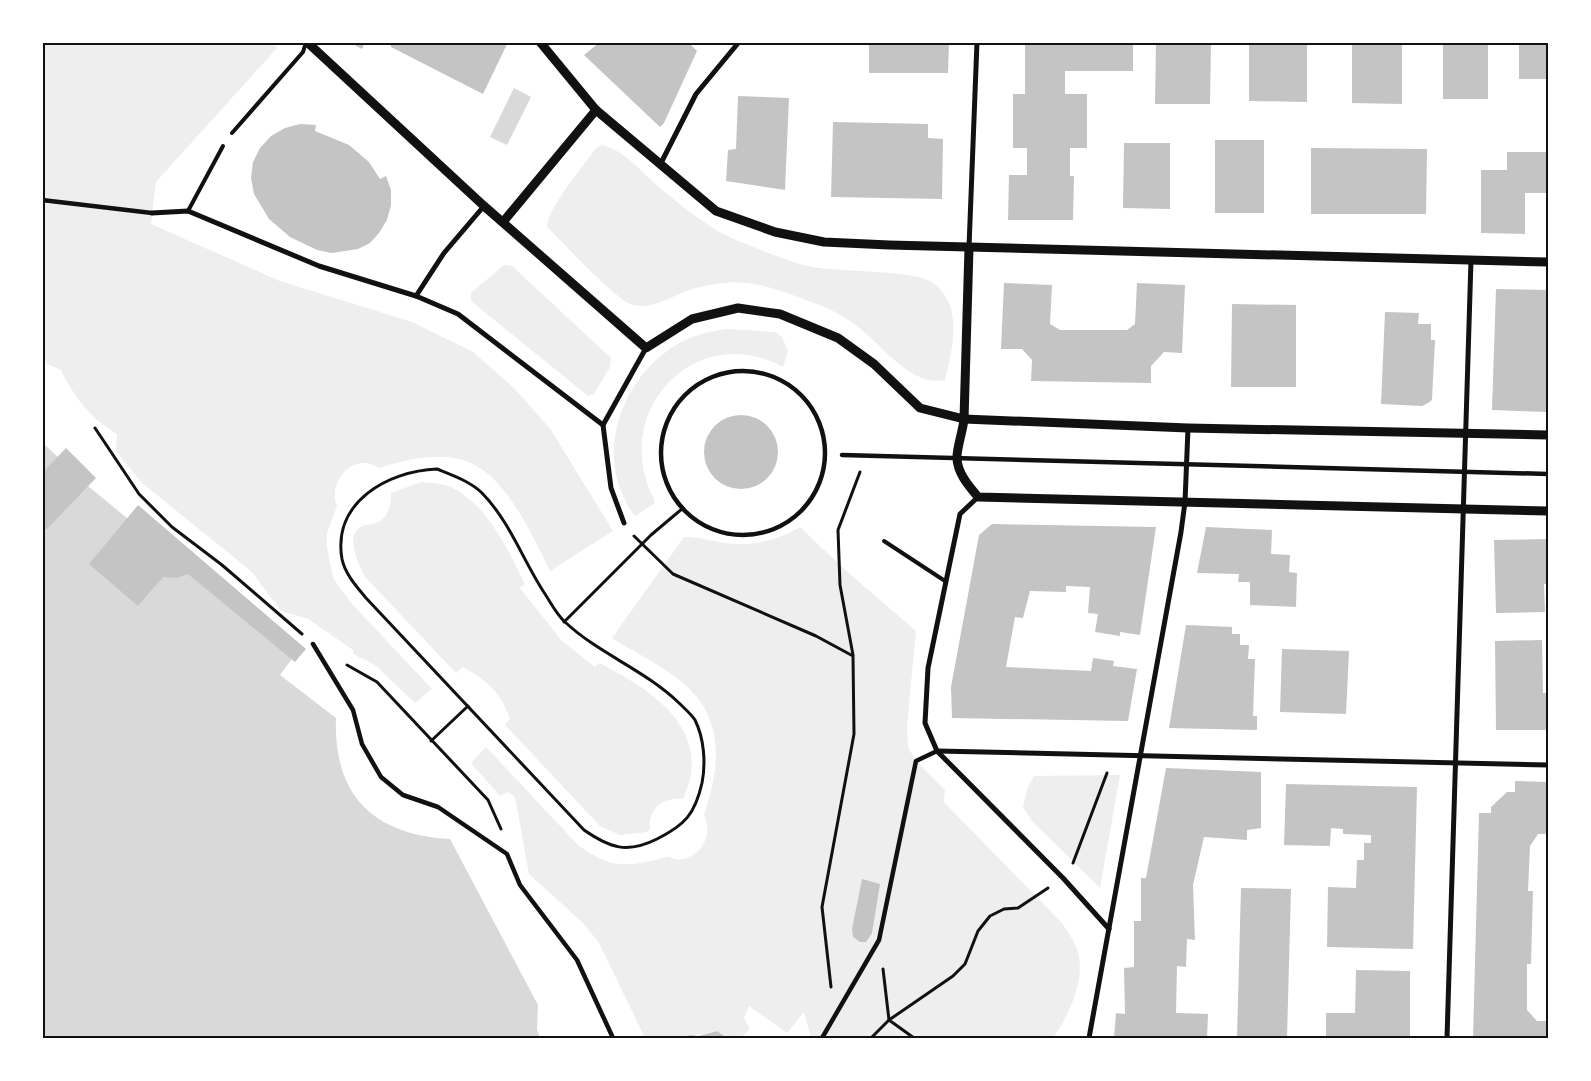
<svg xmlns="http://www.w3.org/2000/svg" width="1591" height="1081" font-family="Quicksand,sans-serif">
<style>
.green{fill:#eee}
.water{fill:#d9d9d9}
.building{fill:#c4c4c4}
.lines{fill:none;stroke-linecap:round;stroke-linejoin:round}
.path{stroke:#111;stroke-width:3}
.service{stroke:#111;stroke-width:4}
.pedestrian{stroke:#111;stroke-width:4.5}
.minor{stroke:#111;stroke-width:5}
.tertiary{stroke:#111;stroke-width:9}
.neatline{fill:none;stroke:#111;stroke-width:2}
</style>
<rect width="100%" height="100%" fill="#fff"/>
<!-- green -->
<g class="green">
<path d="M42,43H272L277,48L156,182L151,224L280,281L412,322L473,352L515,389L551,430L613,531L550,571C533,537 509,482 473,464C445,450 407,459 379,468C354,451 327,481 337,506L327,533V547L333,578L352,604L432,689L415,703L375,665L353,654V650L308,619L281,611L252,572L141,482L116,451L117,434C91,419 74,397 61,370L47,364L42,351Z"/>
<path d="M602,145C626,151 641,172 659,187C680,205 715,233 741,242C764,251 788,262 812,267C839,272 914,270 932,282C964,305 953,347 945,380C913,387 886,350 864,332C853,321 833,310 819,305C790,294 756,279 724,283C712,284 698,287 687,291C670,297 651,310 633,305C615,300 564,243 547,227C547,208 584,166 596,148Z"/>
<polygon points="504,265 512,266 611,358 610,367 594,394 588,396 471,301 471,293"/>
<path d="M726,329L775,332L782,337L788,351L783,367C695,319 609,412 654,499V504L635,516C593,461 618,382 673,347C689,336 707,332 726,329Z"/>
<path d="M421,482C431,483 442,483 451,487C487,505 508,549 525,584L520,588L561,640L595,667L599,663C653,690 715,731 683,799C663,797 648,808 650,829L647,832L620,835L601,827L505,725L510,719C501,692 486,680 463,667L456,673L367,579C360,568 343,535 362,526C365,524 370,525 373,524C388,520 391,507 391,493Z"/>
<path d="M800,527L844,569L916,631L907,727L908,747L916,761L945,790L944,802L1061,922C1068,932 1077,944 1079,957C1084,983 1068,1017 1053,1038H811L804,1012L787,1033L749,1006L744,1018L750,1029L740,1038H727L716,1031C692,1037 670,1038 645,1038L599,943L584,924L529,874L515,797L508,792L500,796L471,763L486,747L579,846C590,853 600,860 613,863C628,866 642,863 656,860C659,860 664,857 667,857C673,857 675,861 682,859C703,855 713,833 704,815C717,775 725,733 697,697C680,675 636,653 612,638L684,537C699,537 711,541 726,543C751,547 779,540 800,527Z"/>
<polygon points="1120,775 1100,888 1032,821 1023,807 1027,789 1034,776"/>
</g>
<!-- water -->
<g class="water">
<polygon points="514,88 531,97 507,145 490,137"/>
<path d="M42,442L88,486L195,574L297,652L280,675L336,718C333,796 374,835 450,839L538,1005L537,1029L540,1038H43Z"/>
</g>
<!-- building -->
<g class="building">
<polygon points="349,42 365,42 362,49"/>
<polygon points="391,42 508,42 483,94 391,47"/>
<polygon points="600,42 688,42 697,51 664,123 660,127 584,55"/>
<polygon points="869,42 949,42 948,73 869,73"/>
<polygon points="1025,42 1133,42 1133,71 1065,71 1065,94 1087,94 1087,148 1070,148 1070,176 1074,176 1073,220 1008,220 1009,175 1027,175 1027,148 1013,148 1013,94 1025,94"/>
<polygon points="1156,42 1211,42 1210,104 1155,104"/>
<polygon points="1249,42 1307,42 1307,102 1249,101"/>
<polygon points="1352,42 1402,42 1402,104 1352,103"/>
<rect x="1443" y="42" width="45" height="57"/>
<rect x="1519" y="42" width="29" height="37"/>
<polygon points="738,96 789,98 785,190 726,181 728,150 736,149"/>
<polygon points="833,122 928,124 928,138 943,139 942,199 831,197"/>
<polygon points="300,124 316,125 315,131 349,145 369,162 380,179 386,176 391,190 391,205 387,220 379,233 370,243 358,249 332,253 317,250 290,237 269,219 254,194 251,178 253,162 260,148 271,136 285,128"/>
<rect x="1215" y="140" width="49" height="73"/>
<polygon points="1124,143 1170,143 1170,209 1123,208"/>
<polygon points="1311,148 1427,149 1426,214 1311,214"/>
<polygon points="1507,152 1548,152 1548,193 1525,193 1525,234 1481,233 1481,170 1507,170"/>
<polygon points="1004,283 1052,285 1050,324 1060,330 1127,330 1135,324 1137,283 1185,285 1182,353 1164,352 1151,366 1151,383 1031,381 1032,360 1022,349 1001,349"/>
<polygon points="1496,289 1548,290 1548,412 1492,410"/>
<polygon points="1232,304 1296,305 1296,387 1231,387"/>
<polygon points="1385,312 1419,313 1418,324 1431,324 1431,340 1435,340 1432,400 1428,403 1422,406 1381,404"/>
<circle cx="741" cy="452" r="37"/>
<polygon points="66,448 96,478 46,530 42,527 42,473"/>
<polygon points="138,505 306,649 295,662 188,574 177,578 163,577 138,606 89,564"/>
<polygon points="992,524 1156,527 1140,635 1120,632 1120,636 1095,632 1098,614 1088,613 1090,587 1066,586 1066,592 1030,591 1023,618 1015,617 1006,667 1091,671 1093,658 1114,661 1113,666 1137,669 1128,721 952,718 951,687 979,535"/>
<polygon points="1206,527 1272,530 1271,554 1290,555 1289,572 1297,573 1296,607 1250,605 1250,582 1238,582 1239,574 1197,573"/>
<polygon points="1548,539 1548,584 1544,584 1545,612 1496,613 1494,540"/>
<polygon points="1186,625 1232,627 1232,634 1240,634 1240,645 1249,645 1248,659 1255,659 1253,716 1257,716 1257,730 1169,728"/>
<polygon points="1542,640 1543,693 1548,693 1548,730 1496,730 1495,641"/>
<polygon points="1282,649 1349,651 1346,714 1280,712"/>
<polygon points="1166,768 1261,772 1261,828 1247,830 1247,840 1204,837 1193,885 1195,940 1187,939 1186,967 1177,966 1176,1013 1208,1014 1207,1038 1114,1038 1116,1013 1125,1014 1124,968 1134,967 1134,921 1141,921 1141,878 1146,878"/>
<polygon points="1515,781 1548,782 1548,834 1538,834 1530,846 1528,891 1533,891 1531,964 1527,964 1527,1010 1537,1021 1548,1021 1548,1038 1473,1038 1479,813 1491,813 1491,807 1507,792 1515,792"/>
<polygon points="1286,784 1417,787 1413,949 1327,947 1328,887 1356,888 1357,860 1364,860 1364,843 1371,843 1371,835 1343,834 1343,829 1331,828 1330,846 1284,845"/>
<polygon points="862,879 880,884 872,933 866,942 860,942 853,937 852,929"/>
<polygon points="1241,888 1291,889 1287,1038 1237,1038"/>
<polygon points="1356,970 1410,971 1410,1038 1326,1038 1326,1013 1355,1013"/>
<polygon points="717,1031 727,1038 683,1038 690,1035 698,1036"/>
</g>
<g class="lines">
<!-- path -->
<g class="path">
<polyline points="95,428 139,494 172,527 222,565 302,634"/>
<path d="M437,469C452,475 469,481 481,492C510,521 523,561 545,594C551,603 557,615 565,622C599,654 645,670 679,703C684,708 691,714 695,720C704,738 706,763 702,783C695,814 685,825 657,839C627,854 610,848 584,830L366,598C357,587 345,574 342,559C332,502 388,471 437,469Z"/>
<polyline points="634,536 673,574 816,636 853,656 854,734 822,907 831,987"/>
<polyline points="564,622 651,535 683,508"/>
<polyline points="853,655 840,585 838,530 860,472"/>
<polyline points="347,665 377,682 488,800 501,829"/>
<polyline points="431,741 468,706"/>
<polyline points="1073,863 1107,773"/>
<polyline points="871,1038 889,1020 883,969"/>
<polyline points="914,1038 889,1020 953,976 965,964 978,931 990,916 1004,909 1018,908 1048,888"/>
</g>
<!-- service -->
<g class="service">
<polyline points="232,133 303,52 306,42"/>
<polyline points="188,211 223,146"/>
<polyline points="884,541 945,581"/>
</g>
<!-- pedestrian -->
<g class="pedestrian">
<polyline points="42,200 152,213"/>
<circle cx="743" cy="453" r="82"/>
<polyline points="842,455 1548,474"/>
<polyline points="313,644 353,710 362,744 381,777 403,795 438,807 507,854 520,885 577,960 613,1038"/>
<polyline points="822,1038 879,940 916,761 937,751"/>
</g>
<!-- minor -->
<g class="minor">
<polyline points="661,163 696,94 739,42"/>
<polyline points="152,213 188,211 319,266 416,296 458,314 603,425"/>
<polyline points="969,247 977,42"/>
<polyline points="416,296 444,253 484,206"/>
<polyline points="978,497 960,514 928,668 925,723 937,751 1063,878 1109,929"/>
<polyline points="624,523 611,488 603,425 646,348"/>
<polyline points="937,751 1548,765"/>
<polyline points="1089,1038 1181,532 1185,502 1188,428"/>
<polyline points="1447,1038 1471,260"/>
</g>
<!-- tertiary -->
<g class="tertiary">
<polyline points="307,42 484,206 646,348 692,319 738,308 780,314 838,338 874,364 920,408 964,419 1188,428 1548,435"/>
<polyline points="540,42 596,110 716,211 775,232 824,242 889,245 1548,262"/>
<polyline points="503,222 596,110"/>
<path d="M969,248L964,419C963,431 956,450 957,459C958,474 969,486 978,497L1548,511"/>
</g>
</g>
<!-- border -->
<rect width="1591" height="1081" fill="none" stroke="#ffffff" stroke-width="88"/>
<rect x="44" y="44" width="1503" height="993" class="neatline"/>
</svg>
